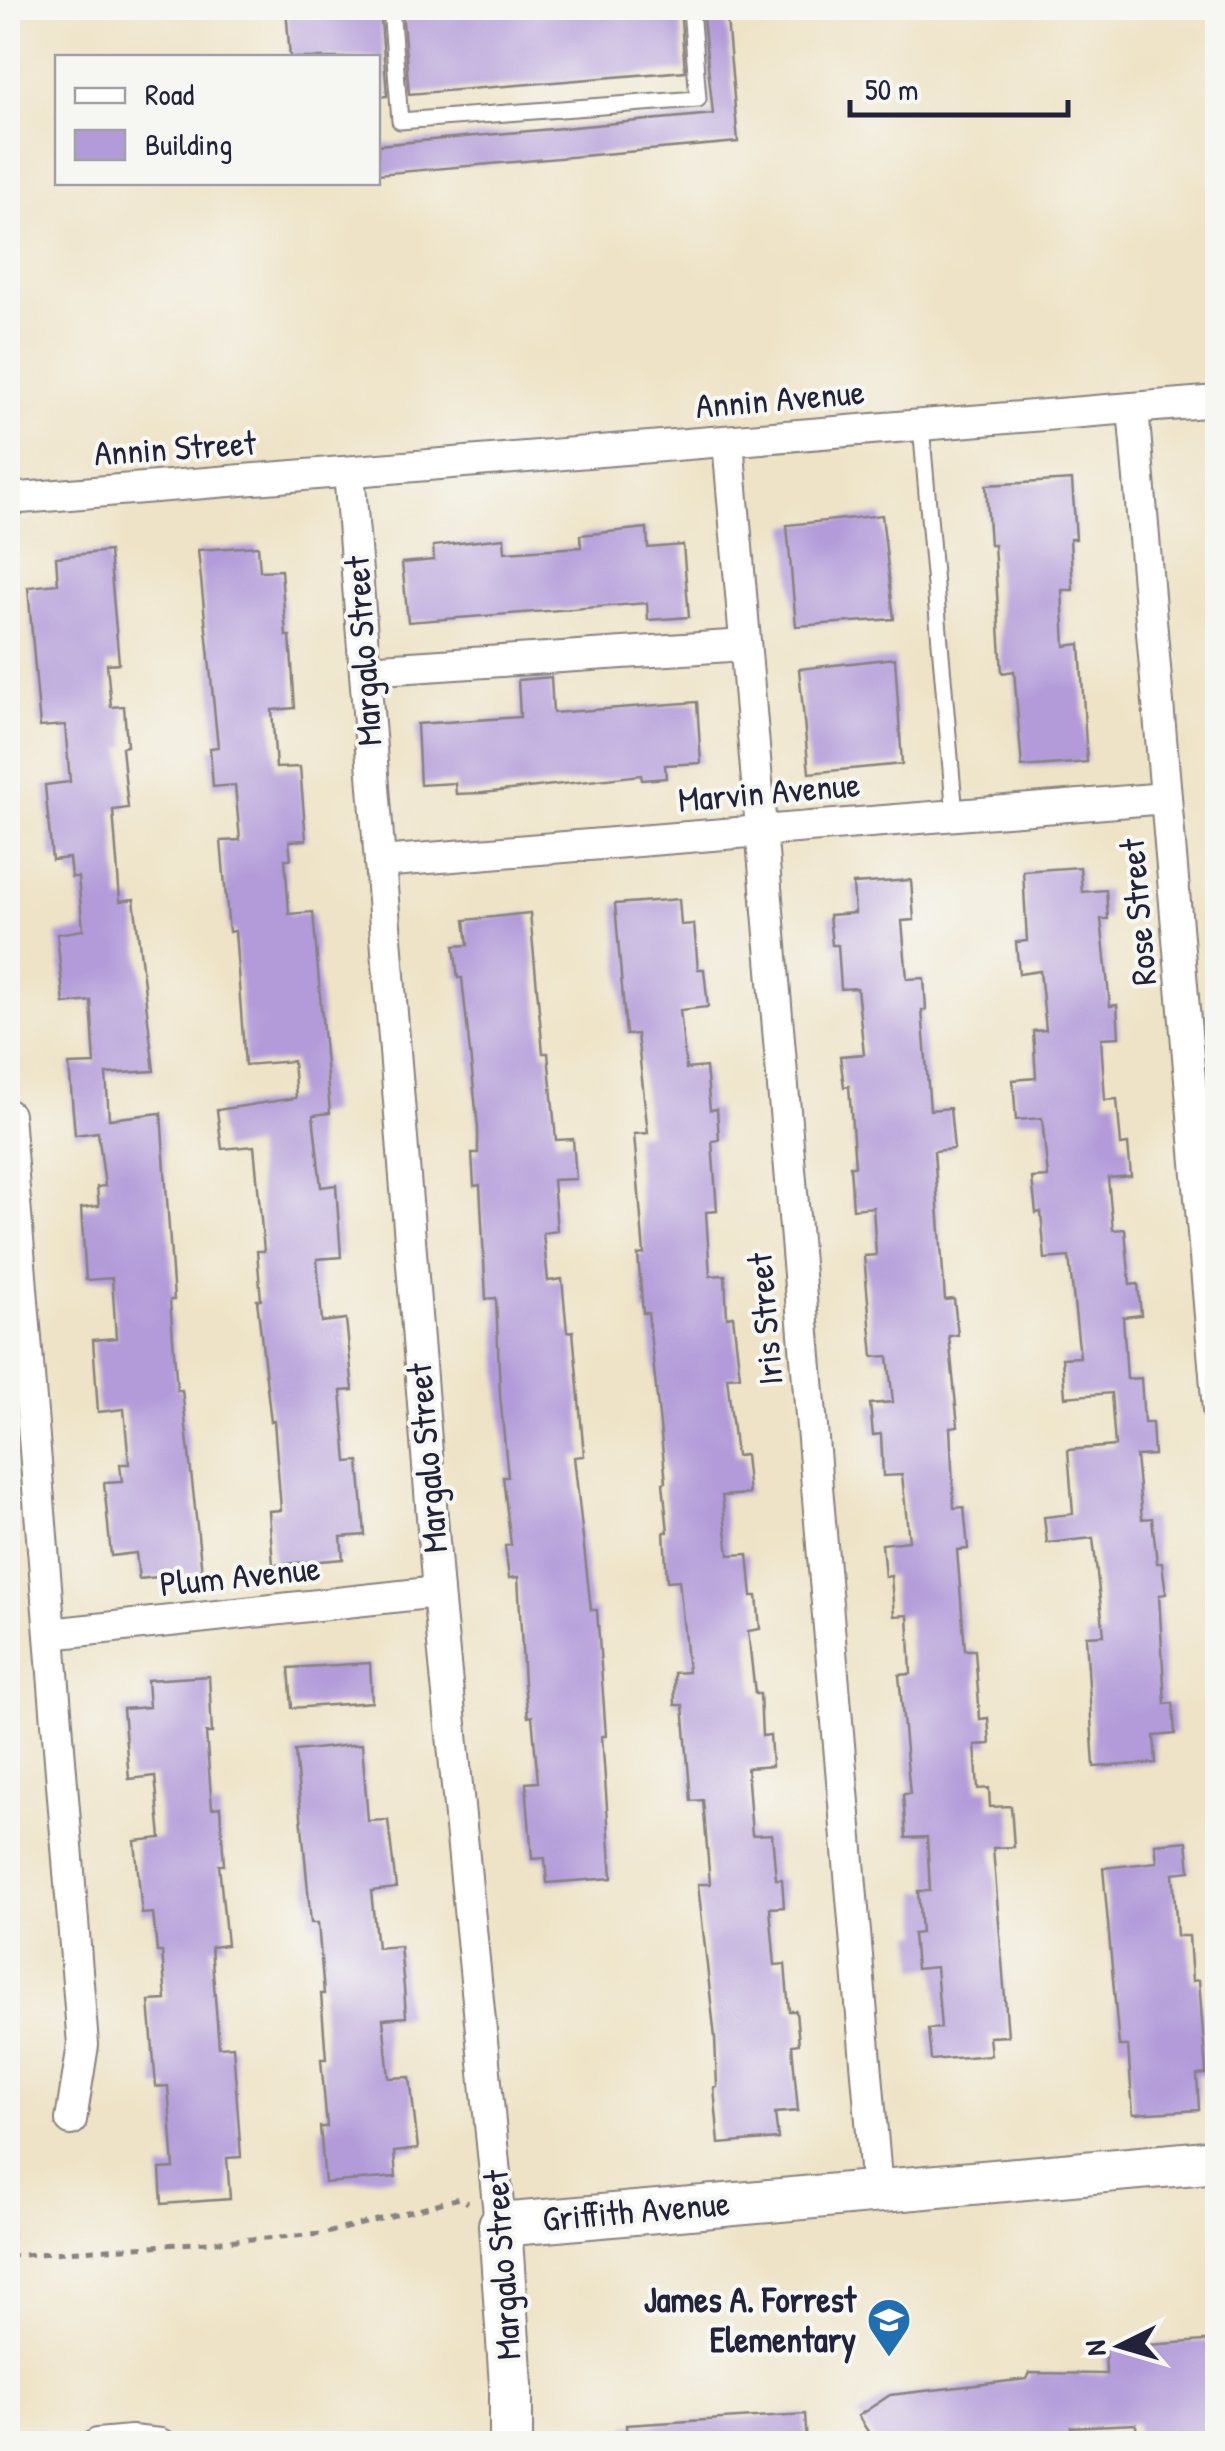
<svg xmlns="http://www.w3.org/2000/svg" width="1225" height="2451" font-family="'Patrick Hand',sans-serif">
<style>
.building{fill:#b39bd9}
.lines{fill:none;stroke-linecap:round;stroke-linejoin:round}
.lane-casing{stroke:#888280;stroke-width:19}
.street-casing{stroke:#888280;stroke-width:34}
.secondary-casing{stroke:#888280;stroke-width:46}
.path{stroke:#888280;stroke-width:5;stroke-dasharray:8 8;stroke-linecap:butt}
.lane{stroke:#fff;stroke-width:15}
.street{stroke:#fff;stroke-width:30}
.secondary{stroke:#fff;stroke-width:42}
.labels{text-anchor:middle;stroke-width:8;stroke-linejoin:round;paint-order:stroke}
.street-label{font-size:35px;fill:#22223b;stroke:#f6f6f2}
.poi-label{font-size:35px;font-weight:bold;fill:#22223b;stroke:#f6f6f2;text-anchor:end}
</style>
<rect width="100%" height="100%" fill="#f6f6f2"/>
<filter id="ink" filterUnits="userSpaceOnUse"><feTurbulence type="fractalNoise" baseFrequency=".01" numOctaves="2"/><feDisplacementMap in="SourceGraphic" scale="20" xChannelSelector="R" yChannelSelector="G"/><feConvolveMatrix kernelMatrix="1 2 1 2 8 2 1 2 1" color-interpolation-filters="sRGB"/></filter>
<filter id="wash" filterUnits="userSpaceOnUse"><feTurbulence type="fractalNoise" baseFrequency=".0048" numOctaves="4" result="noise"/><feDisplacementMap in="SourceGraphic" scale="40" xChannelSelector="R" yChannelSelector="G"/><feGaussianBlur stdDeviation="2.25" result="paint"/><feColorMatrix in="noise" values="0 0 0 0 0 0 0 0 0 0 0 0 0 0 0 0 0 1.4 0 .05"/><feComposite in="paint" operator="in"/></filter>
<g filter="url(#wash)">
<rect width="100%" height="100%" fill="#eee3c6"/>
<g id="blocks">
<!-- building -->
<g class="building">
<polygon points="286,8 380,8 387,96 378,97 378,58 290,58"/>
<polygon points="402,8 680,8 685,71 409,94"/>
<polygon points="702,8 726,8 738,142 378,174 378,145 713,114"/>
<polygon points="1072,480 1076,539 1070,539 1073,590 1062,590 1065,646 1080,644 1087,762 1022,767 1014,671 1002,673 994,545 990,545 986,485"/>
<polygon points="882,515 894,619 796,626 787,525"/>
<polygon points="647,528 648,548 683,545 689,617 648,620 647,603 408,622 402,563 434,560 433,546 504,538 505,552 581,547 580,535"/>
<polygon points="258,546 260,571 281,570 286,636 290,636 295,708 272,710 276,768 300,767 306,840 289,841 291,859 285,859 289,914 313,912 330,1113 313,1115 321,1187 336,1185 341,1257 317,1259 322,1322 346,1319 353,1390 341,1391 347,1462 359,1461 365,1535 341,1537 343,1559 273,1565 269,1511 281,1510 274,1421 271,1422 257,1300 261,1300 257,1251 264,1251 254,1146 222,1149 217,1110 296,1098 293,1061 245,1065 235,931 229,932 221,841 240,840 235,785 213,787 210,748 218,747 198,550"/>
<polygon points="109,551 119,663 107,664 111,707 124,706 127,746 122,747 128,808 113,810 120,901 134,899 154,1071 106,1074 109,1119 161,1113 174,1300 170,1300 177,1390 182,1390 202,1572 139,1579 136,1553 111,1556 104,1483 122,1482 120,1464 129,1464 124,1409 98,1412 93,1340 116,1338 112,1278 86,1280 81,1208 99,1206 97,1187 105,1186 98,1132 75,1135 69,1065 95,1064 91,1001 64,1004 57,934 83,930 78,877 71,877 69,858 52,860 45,785 70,782 65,725 40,727 28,587 58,584 56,557"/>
<polygon points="895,658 902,764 809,773 799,669"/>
<polygon points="551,677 553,713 697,702 701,763 665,765 666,778 642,780 641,775 483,793 456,794 455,783 420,785 417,724 520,717 518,680"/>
<polygon points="1080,867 1082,892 1106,890 1108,919 1101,919 1110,1006 1117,1005 1119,1037 1101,1038 1105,1100 1117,1099 1121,1145 1128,1144 1131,1176 1108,1178 1113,1230 1125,1229 1130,1285 1138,1284 1141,1315 1123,1317 1127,1379 1141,1378 1144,1423 1152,1423 1154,1455 1136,1456 1142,1519 1152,1518 1157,1563 1162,1563 1166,1594 1159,1595 1165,1704 1173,1703 1175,1734 1154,1736 1156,1763 1094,1767 1086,1636 1104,1635 1093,1538 1047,1543 1044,1517 1073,1514 1068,1450 1115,1446 1111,1393 1065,1397 1062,1358 1080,1357 1069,1257 1045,1259 1041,1212 1036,1213 1032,1178 1048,1177 1042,1118 1016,1120 1013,1080 1036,1078 1033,1031 1046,1030 1040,971 1019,974 1016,942 1027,941 1023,871"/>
<polygon points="911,880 914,920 902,921 907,979 924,978 926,1010 922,1010 930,1110 950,1108 954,1149 934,1151 945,1300 954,1299 958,1335 949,1336 958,1426 950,1427 954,1508 964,1507 968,1549 957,1550 965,1650 975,1650 980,1719 988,1718 990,1744 975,1745 978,1789 989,1788 990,1807 1011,1806 1014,1847 993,1848 1008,2036 989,2037 991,2055 931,2060 928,2029 941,2028 936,1967 916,1969 913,1934 921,1933 918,1891 930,1891 927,1837 906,1838 903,1794 910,1794 899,1675 911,1674 908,1615 894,1616 891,1576 885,1577 882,1544 909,1541 902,1475 883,1476 881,1434 873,1435 870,1404 893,1402 888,1356 873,1357 864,1256 876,1255 873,1207 853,1209 850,1166 855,1166 849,1086 844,1087 840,1056 864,1054 857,988 841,989 838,945 832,945 829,915 855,913 853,884"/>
<polygon points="679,899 681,925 694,924 698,969 704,969 708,1007 680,1010 686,1069 706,1067 710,1110 717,1109 719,1140 712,1141 717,1211 706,1212 710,1276 725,1275 727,1317 733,1316 740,1376 727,1377 736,1456 745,1455 749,1494 722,1496 729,1555 748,1554 752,1596 757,1596 760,1629 748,1631 755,1694 760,1694 762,1736 770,1735 772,1766 747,1768 752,1835 772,1834 776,1879 782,1879 784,1907 770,1908 775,1965 785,1964 789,2011 796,2011 799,2044 792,2045 798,2111 775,2113 778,2139 719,2144 714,2088 717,2087 715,2038 698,1884 710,1884 703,1800 691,1801 683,1705 675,1705 674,1673 688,1672 679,1580 667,1581 664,1532 668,1532 663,1483 666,1482 648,1313 643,1313 638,1255 644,1254 634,1134 648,1133 637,1034 626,1035 615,904"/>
<polygon points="530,913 543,1053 548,1053 556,1140 573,1139 576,1179 553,1180 557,1231 543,1233 548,1281 562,1279 567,1332 573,1331 584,1456 574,1457 591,1610 597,1610 606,1736 602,1736 612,1878 547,1883 545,1858 532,1859 526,1783 538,1782 532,1716 528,1717 524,1684 518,1577 509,1578 505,1546 511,1545 503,1477 508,1477 500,1395 496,1298 486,1299 480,1185 474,1186 472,1153 478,1153 478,1128 462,978 458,978 454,946 468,945 465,920"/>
<polygon points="370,1663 372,1702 292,1708 289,1668"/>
<polygon points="209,1676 212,1733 206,1733 212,1808 220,1807 224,1865 219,1865 227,1945 211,1947 219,2047 233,2046 241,2157 227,2158 230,2199 162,2204 160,2169 174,2168 168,2086 156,2087 149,2001 166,2000 162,1952 157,1952 153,1913 142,1914 135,1841 161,1838 155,1776 129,1779 123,1709 149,1707 147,1680"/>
<polygon points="362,1744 368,1821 388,1820 396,1888 371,1891 377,1948 400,1946 404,1988 406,2017 383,2019 389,2078 410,2077 418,2149 394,2152 396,2177 325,2183 320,2127 327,2127 321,2059 326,2059 321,1994 324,1994 318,1923 311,1923 295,1751"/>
<polygon points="1187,1841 1190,1871 1173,1873 1177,1936 1189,1936 1192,1981 1199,1980 1206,2074 1197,2075 1199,2110 1133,2114 1128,2046 1119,2046 1103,1868 1157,1862 1155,1844"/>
<polygon points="1218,2340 1218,2444 1137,2444 1136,2424 1071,2427 1070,2444 876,2444 858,2416 890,2395 1027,2379 1030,2373 1106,2374 1105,2348"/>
<polygon points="805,2414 807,2444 627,2444 626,2425"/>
</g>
</g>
</g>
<g filter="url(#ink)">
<use href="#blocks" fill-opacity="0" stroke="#888280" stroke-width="2.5"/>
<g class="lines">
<defs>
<g id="lane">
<polyline points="391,8 400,121 698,99 691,8"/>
<polyline points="921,425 955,815"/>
</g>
<g id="street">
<polyline points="1133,408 1218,1410"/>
<polyline points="728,441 877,2191"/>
<polyline points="349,472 438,1592 500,2225"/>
<polyline points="8,499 1218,401"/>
<polyline points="365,670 745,645"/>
<polyline points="380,862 1166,798"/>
<polyline points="8,1115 83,2045 71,2120"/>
<polyline points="50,1634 438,1592"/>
<polyline points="98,2444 131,2441 160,2444"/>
</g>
<polyline id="secondary" points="511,2444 511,2385 500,2225 1218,2161"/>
</defs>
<!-- lane casing -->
<use href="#lane" class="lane-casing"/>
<!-- street casing -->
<use href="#street" class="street-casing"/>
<!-- secondary casing -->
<use href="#secondary" class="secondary-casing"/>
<!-- path -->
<polyline class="path" points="8,2256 323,2234 460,2198 468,2203"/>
<!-- lane -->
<use href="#lane" class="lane"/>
<!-- street -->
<use href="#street" class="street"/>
<!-- secondary -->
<use href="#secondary" class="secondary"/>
</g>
</g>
<!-- icons -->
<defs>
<symbol id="school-pin" viewBox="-11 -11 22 30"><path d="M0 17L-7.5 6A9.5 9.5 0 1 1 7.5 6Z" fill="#1f6fb2" stroke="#f6f6f2"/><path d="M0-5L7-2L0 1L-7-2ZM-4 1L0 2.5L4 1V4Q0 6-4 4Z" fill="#fff"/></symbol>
</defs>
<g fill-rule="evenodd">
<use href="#school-pin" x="864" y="2295" width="50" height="68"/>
</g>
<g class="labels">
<!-- street labels -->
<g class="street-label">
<text transform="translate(780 399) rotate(-5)" y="12">Annin Avenue</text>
<text transform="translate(175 448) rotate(-4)" y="12">Annin Street</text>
<text transform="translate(363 651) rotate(-94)" y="12">Margalo Street</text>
<text transform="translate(769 792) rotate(-5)" y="12">Marvin Avenue</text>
<text transform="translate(1138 912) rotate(-95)" y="12">Rose Street</text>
<text transform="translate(765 1319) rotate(-95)" y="12">Iris Street</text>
<text transform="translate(427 1458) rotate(-95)" y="12">Margalo Street</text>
<text transform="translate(240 1576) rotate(-6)" y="12">Plum Avenue</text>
<text transform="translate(636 2211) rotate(-5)" y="12">Griffith Avenue</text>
<text transform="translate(502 2265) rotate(-94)" y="12">Margalo Street</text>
</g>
<!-- poi labels -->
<g class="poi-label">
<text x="856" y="2312">James A. Forrest<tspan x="856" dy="40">Elementary</tspan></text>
</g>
</g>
<!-- margin -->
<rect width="1225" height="2451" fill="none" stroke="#f6f6f2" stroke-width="40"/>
<!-- legend -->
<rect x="55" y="55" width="325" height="130" fill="#f6f6f2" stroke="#a1a1a9" stroke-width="2.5"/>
<rect x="75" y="88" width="50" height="15" fill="#ffffff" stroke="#a1a1a9" stroke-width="2.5"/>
<text x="145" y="105" font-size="30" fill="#22223b">Road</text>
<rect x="75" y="130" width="50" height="30" fill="#b39bd9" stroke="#a1a1a9" stroke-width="2.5"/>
<text x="145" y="155" font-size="30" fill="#22223b">Building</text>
<!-- north arrow -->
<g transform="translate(1120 2346) rotate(265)" stroke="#f6f6f2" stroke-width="8" paint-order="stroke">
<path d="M0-8L18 38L0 25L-18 38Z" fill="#22223b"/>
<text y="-15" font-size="28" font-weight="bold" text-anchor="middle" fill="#22223b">N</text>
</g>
<!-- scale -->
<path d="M850 100v15h218v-15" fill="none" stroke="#22223b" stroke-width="5"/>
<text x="865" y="100" font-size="30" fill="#22223b" stroke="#f6f6f2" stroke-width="8" paint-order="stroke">50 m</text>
</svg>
